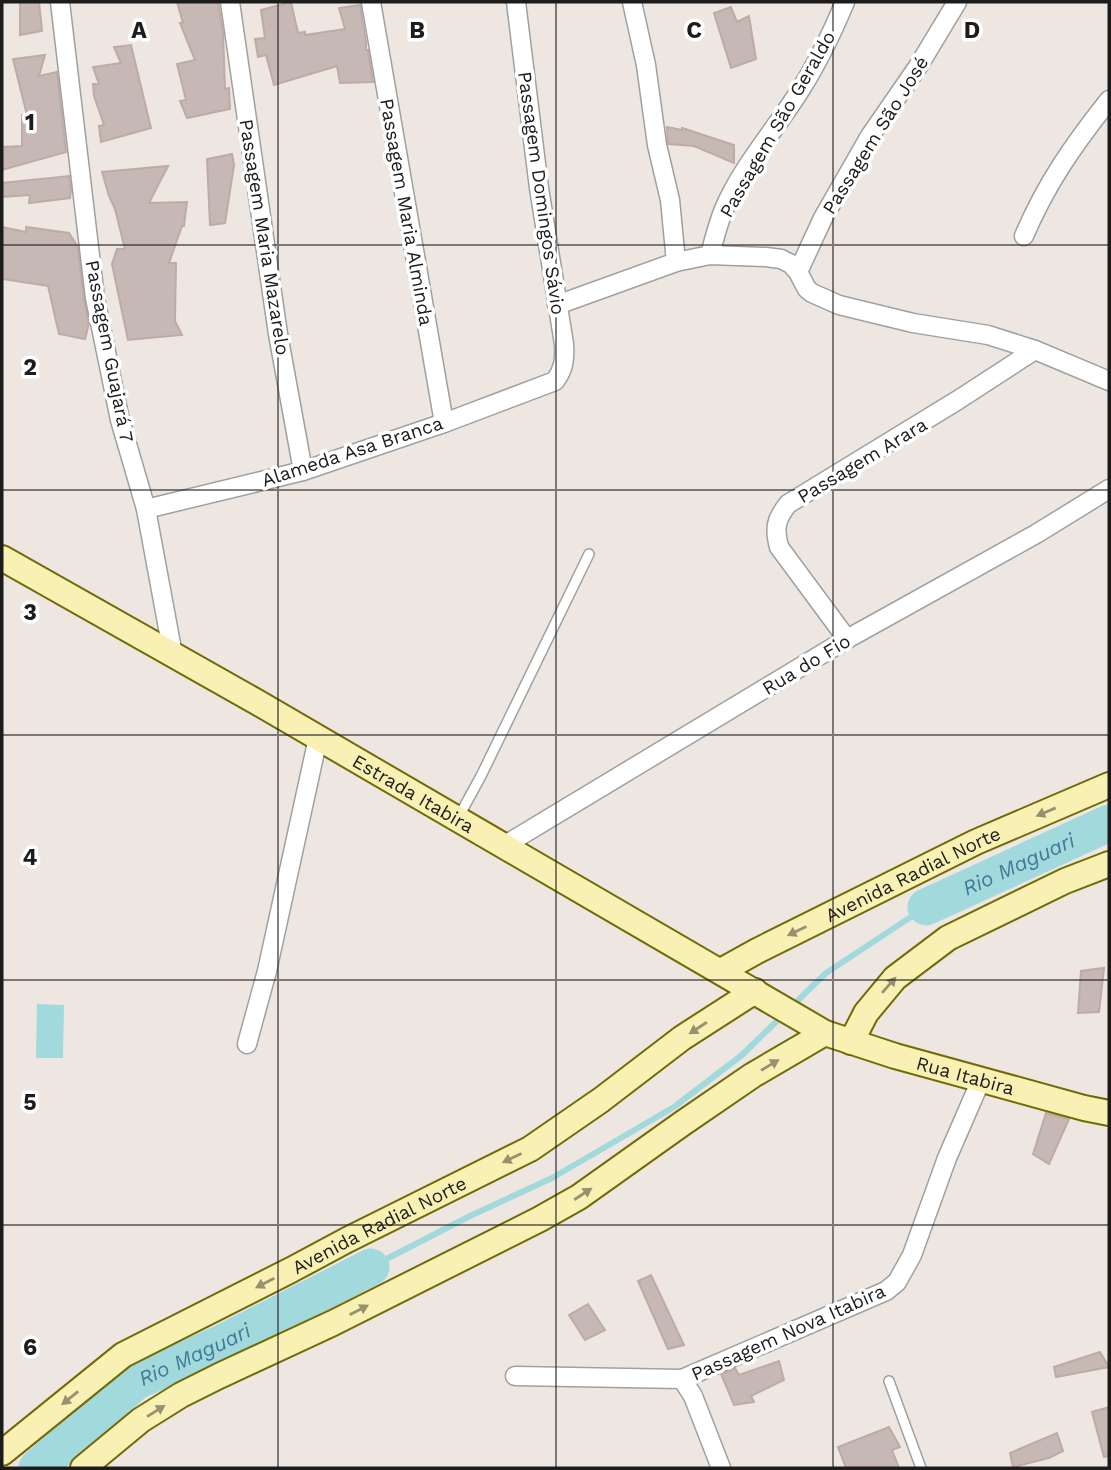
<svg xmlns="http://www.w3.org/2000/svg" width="1111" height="1470" font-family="'Work Sans',sans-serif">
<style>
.water{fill:#a1d9dc}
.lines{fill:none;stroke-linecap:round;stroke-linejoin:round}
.stream{stroke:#a1d9dc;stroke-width:6}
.river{stroke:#a1d9dc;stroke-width:37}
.building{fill:#c5b8b5;stroke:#bfaba4;stroke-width:2}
.lane-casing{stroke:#a0a0a0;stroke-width:12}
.street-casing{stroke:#a0a0a0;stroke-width:21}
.secondary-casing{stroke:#726a04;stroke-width:28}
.lane{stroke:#fff;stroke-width:9}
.street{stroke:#fff;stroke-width:18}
.secondary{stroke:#f9f0b3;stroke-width:24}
.oneway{fill:#96916f}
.grid{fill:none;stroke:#1c1c1c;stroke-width:2;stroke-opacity:0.55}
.labels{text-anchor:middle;stroke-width:7;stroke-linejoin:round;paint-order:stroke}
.street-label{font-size:19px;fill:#1c1c1c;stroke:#fff}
.water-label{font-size:21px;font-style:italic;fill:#407a94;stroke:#fff}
.grid-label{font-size:23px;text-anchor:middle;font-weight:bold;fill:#1c1c1c;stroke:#fff;stroke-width:7;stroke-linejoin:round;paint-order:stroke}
</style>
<rect width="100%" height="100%" fill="#eee7e1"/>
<!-- water -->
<polygon class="water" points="37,1004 64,1005 63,1058 36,1058"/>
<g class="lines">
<!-- stream -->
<g class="stream">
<polyline points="792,1006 826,973 926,907"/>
<polyline points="371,1267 470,1216 552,1178 674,1107 742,1055 782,1016"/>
</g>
<!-- river -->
<g class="river">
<path id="s1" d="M926,907L1109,823"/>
<path id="s2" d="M37,1468L135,1382L224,1342L371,1267"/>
</g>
</g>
<!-- building -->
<g class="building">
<polygon points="20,2 39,2 42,31 20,35"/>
<polygon points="177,2 218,2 223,33 225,89 229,88 230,109 187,118 180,101 186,100 177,64 195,60 180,23 183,23"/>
<polygon points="291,2 298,33 305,32 305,35 345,29 339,8 360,5 366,42 366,50 368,50 373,82 340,83 337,66 274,85 266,55 258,57 255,39 265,38 261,10"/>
<polygon points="731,7 737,22 749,16 756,59 731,68 714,13"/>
<polygon points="131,45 151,128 101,142 99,126 104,125 94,96 93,84 99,84 93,67 121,63 114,47"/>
<polygon points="45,55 39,76 57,72 66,152 2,170 2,147 22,146 22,115 27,115 13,59"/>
<polygon points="667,127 682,130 682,128 734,145 734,163 694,146 668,144"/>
<polygon points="232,154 234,165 225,223 210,225 207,159"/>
<polygon points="168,166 149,203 187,202 184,226 182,226 169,263 176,263 175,321 182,335 128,340 112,264 117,249 125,249 115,209 109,196 102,172"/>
<polygon points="69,176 71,191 70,198 29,203 30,195 2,197 2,183"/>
<polygon points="2,227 26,232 26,227 69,233 78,247 84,299 89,323 85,339 59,334 48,286 2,279"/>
<polygon points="1104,968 1099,1012 1078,1013 1081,971"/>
<polygon points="1046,1113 1069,1119 1049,1164 1033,1154"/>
<polygon points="651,1275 684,1345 668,1349 638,1281"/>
<polygon points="588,1304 605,1330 585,1340 569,1315"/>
<polygon points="1100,1352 1109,1367 1056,1377 1054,1367"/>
<polygon points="779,1361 784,1380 751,1396 754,1402 734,1405 721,1374 735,1368 739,1375"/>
<polygon points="1109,1407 1109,1456 1104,1457 1092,1412"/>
<polygon points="889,1427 900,1447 892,1450 899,1468 846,1468 838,1447"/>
<polygon points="1057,1433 1063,1451 1049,1458 1013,1467 1010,1453"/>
</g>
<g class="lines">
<defs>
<g id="lane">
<polyline points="458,818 481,776 589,554"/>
<polyline points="889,1381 921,1468"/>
</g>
<g id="street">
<polyline points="60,2 95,298 120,420 146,509 173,655"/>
<polyline points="230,2 278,334 303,471"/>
<polyline points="371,2 444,423"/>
<polyline points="632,2 646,65 657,145 670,200 676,262"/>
<path d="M1024,236C1046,184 1074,144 1109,100"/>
<path d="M710,255C714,239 718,224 724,209C742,167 774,131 799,92C817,64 832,33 845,2"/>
<polyline points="798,272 823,218 870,136 919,65 957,2"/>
<polyline points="557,305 676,262 710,255 766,257 781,259 791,264 798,272 807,289 812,293 839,305 913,323 988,335 1035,350 1109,381"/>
<path d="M146,509L303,471L444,423L555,381C564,369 565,359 564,344L539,188L516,2"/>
<path d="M847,639L779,547C774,528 776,519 788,504L958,400L1035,350"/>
<polyline points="505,845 847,639 1036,534 1109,489"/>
<polyline points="247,1044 267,971 318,738"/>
<polyline points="515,1376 682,1379 886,1291 897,1282 912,1255 947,1158 981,1080"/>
<polyline points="682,1379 693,1396 721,1468"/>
</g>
<g id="secondary">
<path id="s3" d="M2,558L255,701L825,1033L895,1056L1084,1108L1109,1113"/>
<path id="s4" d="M721,971L757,951L976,842L1109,785"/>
<polyline points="851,1042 866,1013 895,978 948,938 1065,881 1109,864"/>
<path id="s5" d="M2,1453L123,1355L291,1270L347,1240L530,1149L601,1100L682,1038L755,991"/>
<polyline points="83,1468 141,1420 181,1395 219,1376 333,1323 540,1219 579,1197 683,1123 753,1075 825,1033"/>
</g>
</defs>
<!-- lane casing -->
<use href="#lane" class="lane-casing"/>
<!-- street casing -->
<use href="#street" class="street-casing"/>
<!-- secondary casing -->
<use href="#secondary" class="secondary-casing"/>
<!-- lane -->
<use href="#lane" class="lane"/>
<!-- street -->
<use href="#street" class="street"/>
<!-- secondary -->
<use href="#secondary" class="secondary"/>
</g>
<!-- one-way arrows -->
<defs><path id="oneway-solid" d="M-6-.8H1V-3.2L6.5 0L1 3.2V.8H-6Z" transform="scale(1.75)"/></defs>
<g class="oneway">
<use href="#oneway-solid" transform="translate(1046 812) rotate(157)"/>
<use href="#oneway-solid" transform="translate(797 931) rotate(154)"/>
<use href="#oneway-solid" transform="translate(889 985) rotate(-49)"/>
<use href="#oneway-solid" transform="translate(698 1028) rotate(147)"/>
<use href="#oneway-solid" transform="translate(770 1065) rotate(-31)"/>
<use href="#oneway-solid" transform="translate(512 1158) rotate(154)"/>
<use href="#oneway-solid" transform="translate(583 1194) rotate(-33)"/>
<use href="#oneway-solid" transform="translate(265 1283) rotate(153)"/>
<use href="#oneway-solid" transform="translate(359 1310) rotate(-27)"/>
<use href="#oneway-solid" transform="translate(70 1398) rotate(141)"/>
<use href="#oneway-solid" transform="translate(156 1411) rotate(-32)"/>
</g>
<!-- grid -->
<path class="grid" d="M278,2V1468M556,2V1468M833,2V1468M2,245H1109M2,490H1109M2,735H1109M2,980H1109M2,1225H1109"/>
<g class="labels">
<!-- street labels -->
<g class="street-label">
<text transform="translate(777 124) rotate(-60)" y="7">Passagem São Geraldo</text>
<text transform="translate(875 135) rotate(-58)" y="7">Passagem São José</text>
<text transform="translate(542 193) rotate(82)" y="7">Passagem Domingos Sávio</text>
<text transform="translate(407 212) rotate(80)" y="7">Passagem Maria Alminda</text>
<text transform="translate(265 237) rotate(81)" y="7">Passagem Maria Mazarelo</text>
<text transform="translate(110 351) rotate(79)" y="7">Passagem Guajará 7</text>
<text transform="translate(352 451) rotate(-18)" y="7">Alameda Asa Branca</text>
<text transform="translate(862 460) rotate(-31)" y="7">Passagem Arara</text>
<text transform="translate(806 664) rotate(-31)" y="7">Rua do Fio</text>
<text dy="7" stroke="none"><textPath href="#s3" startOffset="474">Estrada Itabira</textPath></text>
<text dy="7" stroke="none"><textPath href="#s4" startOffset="215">Avenida Radial Norte</textPath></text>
<text dy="7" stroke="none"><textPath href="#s3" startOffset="1097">Rua Itabira</textPath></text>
<text dy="7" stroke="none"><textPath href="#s5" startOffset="443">Avenida Radial Norte</textPath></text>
<text transform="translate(788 1332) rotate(-24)" y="7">Passagem Nova Itabira</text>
</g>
<!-- water labels -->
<g class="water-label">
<text dy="7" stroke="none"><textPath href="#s1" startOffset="102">Rio Maguari</textPath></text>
<text dy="7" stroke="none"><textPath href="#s2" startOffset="196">Rio Maguari</textPath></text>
</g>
</g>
<g class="grid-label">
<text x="139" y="38">A</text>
<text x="417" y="38">B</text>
<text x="694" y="38">C</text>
<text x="972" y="38">D</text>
<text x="30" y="130">1</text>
<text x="30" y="375">2</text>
<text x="30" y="620">3</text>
<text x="30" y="865">4</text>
<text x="30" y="1110">5</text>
<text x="30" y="1355">6</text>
</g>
<!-- border -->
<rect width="1111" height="1470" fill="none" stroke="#1c1c1c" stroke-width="7"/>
</svg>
